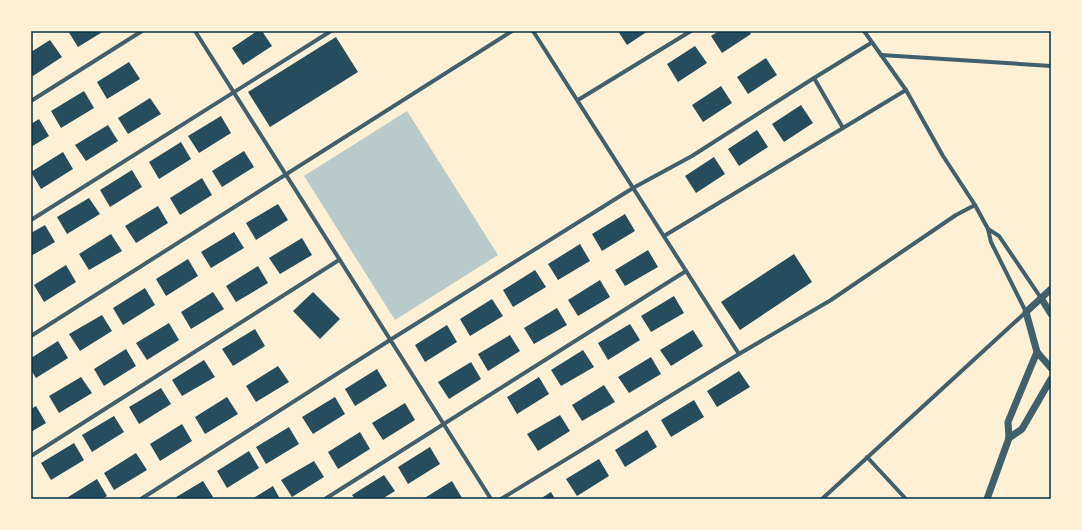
<svg xmlns="http://www.w3.org/2000/svg" width="1082" height="530" font-family="Karla,sans-serif">
<style>
.green{fill:#b9caca}
.building{fill:#264d5e}
.lines{fill:none;stroke-linecap:round;stroke-linejoin:round}
.minor{stroke:#3f606c;stroke-width:4}
.tertiary{stroke:#3f606c;stroke-width:7}
.neatline{fill:none;stroke:#003049;stroke-width:1.5}
</style>
<rect width="100%" height="100%" fill="#fdf0d5"/>
<!-- green -->
<polygon class="green" points="407,111 498,255 395,320 304,176"/>
<!-- building -->
<g class="building">
<polygon points="68,31 104,31 78,47"/>
<polygon points="257,31 262,31 272,46 243,65 232,48"/>
<polygon points="618,31 648,31 627,45"/>
<polygon points="719,31 749,31 751,34 722,53 711,36"/>
<polygon points="336,37 358,72 270,127 248,92"/>
<polygon points="50,40 62,57 33,76 31,73 31,52"/>
<polygon points="695,46 707,63 678,82 667,64"/>
<polygon points="766,58 777,75 748,94 737,77"/>
<polygon points="129,62 140,79 107,99 97,82"/>
<polygon points="721,86 732,103 703,122 692,105"/>
<polygon points="84,91 94,108 61,128 51,111"/>
<polygon points="150,98 161,114 128,134 118,118"/>
<polygon points="801,105 813,123 784,142 772,124"/>
<polygon points="221,116 231,133 199,153 188,136"/>
<polygon points="39,119 49,136 31,147 31,124"/>
<polygon points="108,125 118,141 86,161 75,145"/>
<polygon points="757,130 768,147 739,166 728,149"/>
<polygon points="181,142 191,159 159,179 149,162"/>
<polygon points="244,151 254,167 222,187 212,171"/>
<polygon points="63,152 73,169 41,189 31,172"/>
<polygon points="714,157 725,174 696,193 685,176"/>
<polygon points="132,170 142,187 110,207 100,190"/>
<polygon points="202,178 212,195 180,215 170,198"/>
<polygon points="89,198 100,214 67,234 57,217"/>
<polygon points="278,204 288,220 256,240 246,223"/>
<polygon points="158,206 168,223 136,243 125,226"/>
<polygon points="625,214 635,231 602,251 592,234"/>
<polygon points="45,225 55,242 31,256 31,233"/>
<polygon points="234,232 244,248 211,268 201,252"/>
<polygon points="111,234 122,251 89,270 79,254"/>
<polygon points="302,238 312,255 280,274 269,258"/>
<polygon points="580,244 590,261 558,280 548,264"/>
<polygon points="648,250 658,267 625,286 615,270"/>
<polygon points="794,254 812,282 740,330 721,302"/>
<polygon points="188,259 198,276 166,296 156,279"/>
<polygon points="66,265 76,282 44,302 34,285"/>
<polygon points="258,266 268,283 236,302 226,286"/>
<polygon points="535,270 546,287 513,307 503,290"/>
<polygon points="600,280 610,297 578,316 568,300"/>
<polygon points="145,288 155,305 123,325 113,308"/>
<polygon points="213,292 224,309 191,329 181,312"/>
<polygon points="313,292 340,319 320,339 293,311"/>
<polygon points="674,296 684,313 651,332 641,316"/>
<polygon points="492,299 503,316 470,336 460,319"/>
<polygon points="557,308 567,325 534,344 524,328"/>
<polygon points="102,315 112,331 80,351 69,334"/>
<polygon points="169,323 179,340 147,360 136,343"/>
<polygon points="630,324 640,340 608,360 598,343"/>
<polygon points="447,325 457,342 425,362 415,345"/>
<polygon points="255,329 265,346 233,366 222,349"/>
<polygon points="693,330 703,346 671,366 660,350"/>
<polygon points="510,335 520,351 488,371 478,354"/>
<polygon points="58,341 68,358 36,378 31,370 31,358"/>
<polygon points="126,349 136,366 104,386 94,369"/>
<polygon points="583,350 594,367 561,386 551,370"/>
<polygon points="651,357 661,374 629,393 618,377"/>
<polygon points="204,360 215,377 182,396 172,380"/>
<polygon points="471,362 481,379 449,399 438,382"/>
<polygon points="278,366 289,382 256,402 246,386"/>
<polygon points="377,369 387,386 355,406 345,389"/>
<polygon points="739,371 750,387 717,407 707,391"/>
<polygon points="81,377 92,393 59,413 49,396"/>
<polygon points="539,377 549,394 517,414 507,397"/>
<polygon points="604,385 615,402 582,421 572,405"/>
<polygon points="161,388 171,404 139,424 129,407"/>
<polygon points="227,397 238,414 205,434 195,417"/>
<polygon points="335,397 345,414 313,434 302,417"/>
<polygon points="694,400 704,417 671,437 661,420"/>
<polygon points="405,403 415,420 383,440 372,423"/>
<polygon points="36,406 46,423 31,432 31,409"/>
<polygon points="560,415 570,431 538,451 527,434"/>
<polygon points="114,416 124,432 92,452 82,435"/>
<polygon points="182,424 192,441 160,461 150,444"/>
<polygon points="289,427 299,444 266,464 256,447"/>
<polygon points="647,430 657,447 625,467 615,450"/>
<polygon points="360,432 370,449 338,469 328,452"/>
<polygon points="74,443 84,460 51,480 41,463"/>
<polygon points="430,447 440,464 408,484 398,467"/>
<polygon points="249,451 259,468 227,488 217,471"/>
<polygon points="136,453 147,470 114,490 104,473"/>
<polygon points="599,459 609,476 577,496 566,479"/>
<polygon points="314,461 324,477 292,497 281,480"/>
<polygon points="384,475 395,491 382,499 355,499 352,495"/>
<polygon points="97,479 107,496 102,499 65,499"/>
<polygon points="203,481 213,497 211,499 173,499"/>
<polygon points="452,481 462,498 423,499"/>
<polygon points="273,486 280,499 252,499"/>
<polygon points="551,492 555,499 540,499"/>
</g>
<g class="lines">
<!-- minor -->
<g class="minor">
<polyline points="195,31 491,499"/>
<polyline points="533,31 739,354"/>
<polyline points="881,55 1051,66"/>
<polyline points="814,78 843,128"/>
<polyline points="578,100 691,31"/>
<polyline points="31,101 142,31"/>
<polyline points="31,220 331,31"/>
<polyline points="988,229 999,236 1041,298"/>
<polyline points="664,236 906,90"/>
<polyline points="31,336 512,31"/>
<polyline points="31,456 339,260"/>
<polyline points="867,457 906,499"/>
<polyline points="141,499 390,340 633,188 692,156 814,78 871,43"/>
<polyline points="325,499 686,271"/>
<polyline points="501,499 739,354 831,300 956,215 975,205"/>
<polyline points="822,499 1026,312 991,242 988,229 975,205 943,156 906,90 864,31"/>
</g>
<!-- tertiary -->
<g class="tertiary">
<polyline points="1051,289 1026,312 1037,352 1051,368"/>
<polyline points="1041,298 1051,314"/>
<polyline points="1009,438 1022,429 1051,379"/>
<polyline points="987,499 1009,438 1008,422 1037,352"/>
</g>
</g>
<!-- border -->
<rect width="1082" height="530" fill="none" stroke="#fdf0d5" stroke-width="64"/>
<rect x="32" y="32" width="1018" height="466" class="neatline"/>
</svg>
